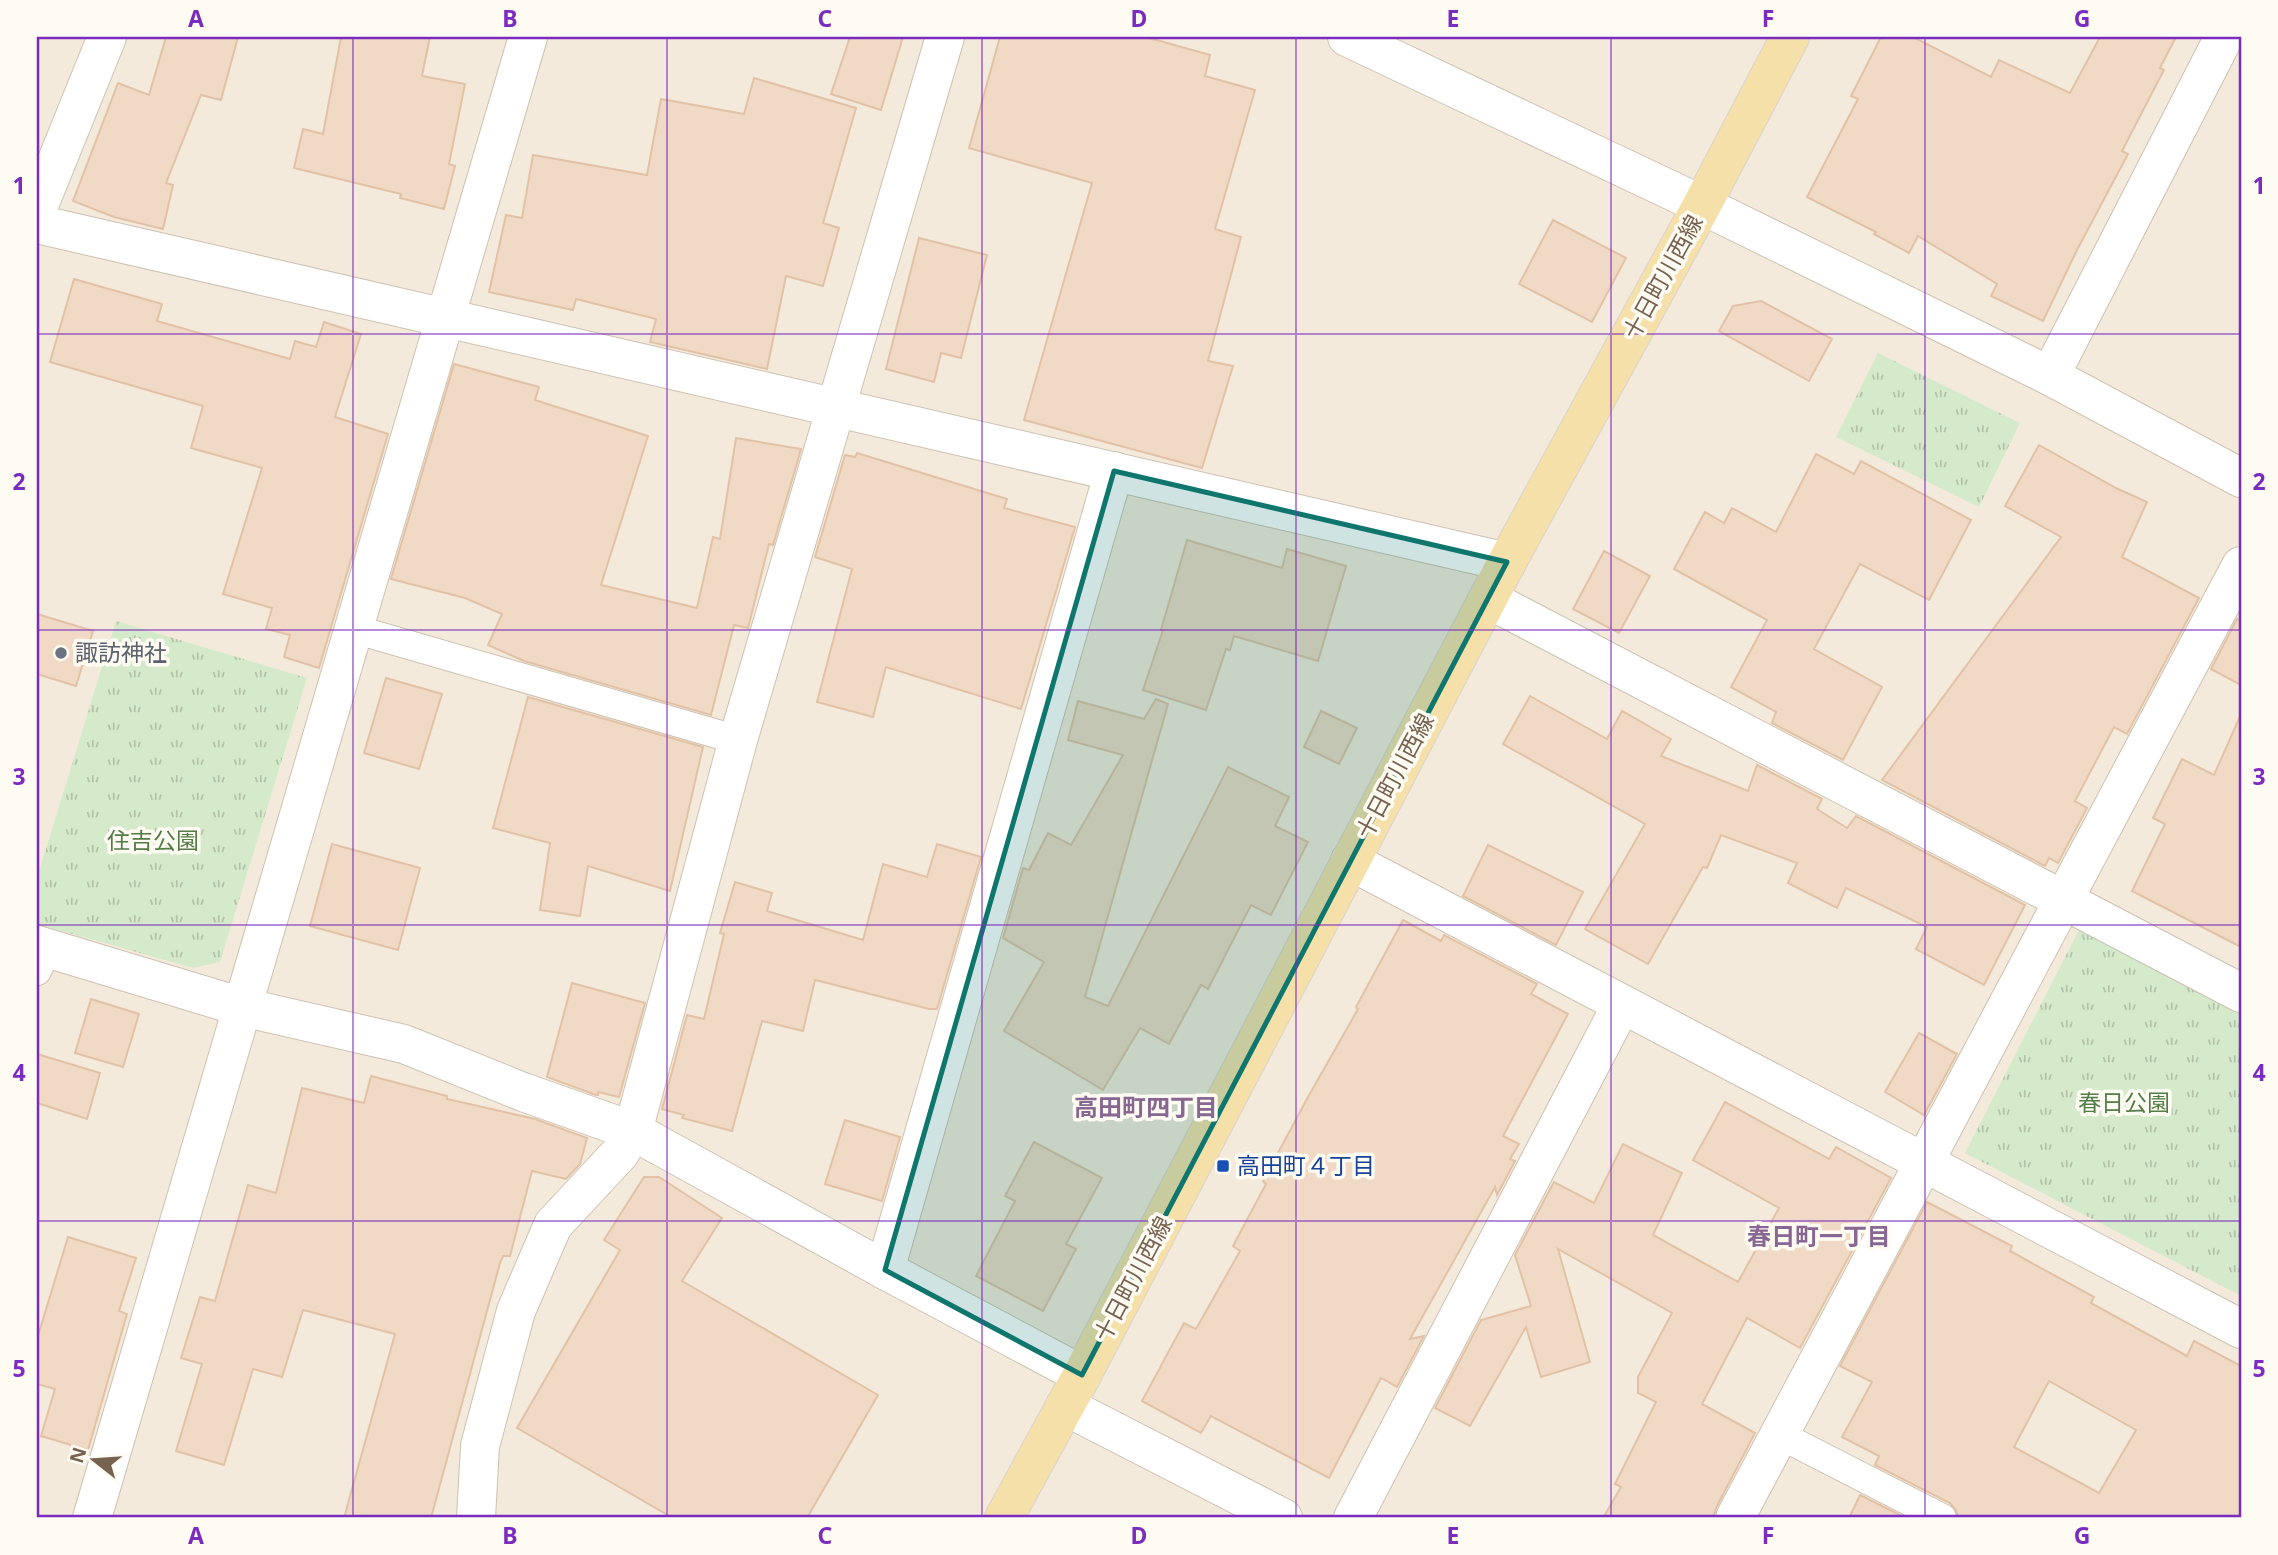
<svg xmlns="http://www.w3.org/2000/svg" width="2278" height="1555" font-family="'Noto Sans','Noto Sans JP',sans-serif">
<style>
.residential{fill:#f4eadb}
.grass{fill:url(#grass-tufts)}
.building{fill:#f0dac5;stroke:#e2c2a6;stroke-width:2;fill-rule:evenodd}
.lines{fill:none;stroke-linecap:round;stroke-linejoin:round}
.lane-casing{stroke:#cec1b1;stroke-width:30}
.street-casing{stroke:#cec1b1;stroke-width:40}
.secondary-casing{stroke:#d1c1b0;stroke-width:40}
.primary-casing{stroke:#d9d3ce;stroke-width:40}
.lane{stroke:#fff;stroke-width:28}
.street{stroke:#fff;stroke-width:38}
.secondary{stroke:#fff;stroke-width:38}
.primary{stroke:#f6e0a9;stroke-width:38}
.marked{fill:#0f766e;fill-opacity:0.2;stroke:#0f766e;stroke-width:5;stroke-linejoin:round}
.grid{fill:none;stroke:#7b2cbf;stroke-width:2;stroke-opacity:0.55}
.worship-dot{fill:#6b7280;stroke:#fefbf3;stroke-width:2.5}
.transit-dot{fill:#1a4fb4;stroke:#fefbf3;stroke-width:2.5}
.labels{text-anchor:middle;stroke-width:7;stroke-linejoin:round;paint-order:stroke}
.street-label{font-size:23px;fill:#77614f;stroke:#fefbf3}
.worship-label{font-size:23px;fill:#5b616d;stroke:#fefbf3;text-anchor:start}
.park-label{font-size:23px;fill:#537c47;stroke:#fefbf3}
.transit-label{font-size:23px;fill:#164399;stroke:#fefbf3;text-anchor:start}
.neighbourhood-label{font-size:24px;font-weight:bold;fill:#886792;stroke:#fefbf3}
.neatline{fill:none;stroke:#7b2cbf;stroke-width:2.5}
.grid-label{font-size:23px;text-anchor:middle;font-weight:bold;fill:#7b2cbf}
</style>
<defs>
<pattern id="grass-tufts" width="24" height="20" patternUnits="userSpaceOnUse" patternTransform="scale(1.75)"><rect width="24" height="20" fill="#d5eacb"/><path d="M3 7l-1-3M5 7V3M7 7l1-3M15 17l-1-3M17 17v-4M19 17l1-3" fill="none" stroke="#b2c1a7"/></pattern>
</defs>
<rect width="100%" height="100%" fill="#fcf7ed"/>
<!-- residential -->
<rect class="residential" x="37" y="37" width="2204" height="1481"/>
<!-- grass -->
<g class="grass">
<polygon points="1878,353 2020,423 1979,507 1836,437"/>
<polygon points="116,621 307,678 220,962 193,968 37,924 37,878"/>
<polygon points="2080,928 2241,1012 2241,1296 1965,1153"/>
</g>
<!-- building -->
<g class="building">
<polygon points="166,37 238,37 221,100 201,95 166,183 173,185 163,229 114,217 73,201 118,83 149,95"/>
<polygon points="341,37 430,37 422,76 465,84 449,164 455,166 444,209 400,198 401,194 294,168 303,129 323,134"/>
<polygon points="850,37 903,37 881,110 831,94"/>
<polygon points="1000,37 1146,37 1210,55 1205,76 1255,90 1215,229 1241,237 1208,361 1233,366 1202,468 1024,420 1092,183 969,148"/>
<polygon points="1881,37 1913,37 1991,77 1999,60 2070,93 2100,37 2176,37 2160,68 2164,70 2122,151 2128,154 2077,250 2043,321 1991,296 1997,284 1918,236 1909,253 1874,234 1876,232 1807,197 1858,99 1851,96"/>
<polygon points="754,78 856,108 823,223 839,228 823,286 786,276 767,369 650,342 656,319 576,299 573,310 489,292 506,215 522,218 533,155 647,175 661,99 744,114"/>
<polygon points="1553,220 1626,258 1592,322 1519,284"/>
<polygon points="919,238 987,255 961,358 941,353 934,382 886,369"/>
<polygon points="74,279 162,304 157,321 290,359 295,341 316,347 324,322 361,334 335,417 388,434 319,668 284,657 290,635 266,629 272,608 223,594 262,468 191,448 203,406 50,362"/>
<polygon points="1761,301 1832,339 1809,381 1719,331 1733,306"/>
<polygon points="454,364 539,387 535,400 648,436 601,585 697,608 713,537 720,539 736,438 801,449 773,545 769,544 748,628 734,625 711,715 524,661 488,645 502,614 465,598 391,579"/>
<polygon points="2039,445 2116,488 2147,502 2122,557 2199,598 2127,734 2114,727 2075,801 2087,808 2058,863 2049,858 2045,866 1882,780 2061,537 2005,506"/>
<polygon points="857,453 1007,499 1004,508 1075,527 1021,709 886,667 873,717 817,702 852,569 815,557 845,455 855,457"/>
<polygon points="1816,454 1854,474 1861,461 1971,520 1929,600 1860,564 1814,649 1882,687 1843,760 1772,723 1776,712 1731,687 1767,620 1674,569 1705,512 1724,523 1732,508 1776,532"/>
<polygon points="1187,540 1282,568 1287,549 1346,566 1318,661 1234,636 1230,650 1226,649 1206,710 1143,690 1163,630 1161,630"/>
<polygon points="1604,551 1650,576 1619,633 1573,609"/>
<polygon points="37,614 93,631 76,686 37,674"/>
<polygon points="2237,619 2241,621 2241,685 2211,669"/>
<polygon points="386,678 442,694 419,769 364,753"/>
<polygon points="1530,696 1607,739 1622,711 1671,739 1661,756 1748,791 1757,765 1822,799 1817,809 1847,828 1856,816 2025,905 1984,985 1916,949 1927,927 1846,888 1837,908 1788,883 1797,863 1721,835 1707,868 1703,867 1648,964 1585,929 1645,824 1503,744"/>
<polygon points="528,697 703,747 670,891 588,866 580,916 540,910 550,843 493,828"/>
<polygon points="1156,699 1168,704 1085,997 1108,1006 1228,767 1289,797 1275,826 1308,842 1271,915 1251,905 1208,989 1201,985 1169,1044 1140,1028 1103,1090 1004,1031 1044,962 1003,938 1023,868 1029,870 1048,833 1071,845 1123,755 1068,740 1078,701 1144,719"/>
<polygon points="1321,711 1357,728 1339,764 1304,747"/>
<polygon points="2241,714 2241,947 2132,891 2165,824 2153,818 2182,759 2214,775"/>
<polygon points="332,844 420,868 398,950 310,926"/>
<polygon points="937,844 981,857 937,1009 929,1009 815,980 803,1031 762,1021 732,1131 682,1118 684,1115 662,1109 687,1015 704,1019 724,934 720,933 735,882 772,893 767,911 863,940 883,864 927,877"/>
<polygon points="1488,845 1583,892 1556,945 1463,896"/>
<polygon points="1403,920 1441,941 1444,935 1537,984 1531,994 1568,1014 1503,1136 1519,1144 1510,1159 1515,1161 1497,1195 1495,1187 1410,1339 1424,1336 1397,1387 1381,1378 1329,1478 1211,1416 1201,1433 1142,1401 1184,1323 1196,1329 1240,1251 1233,1246 1266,1184 1263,1181 1308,1097 1358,1009 1356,1007"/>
<polygon points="572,983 645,1003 619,1097 598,1092 598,1095 596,1095 547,1077"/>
<polygon points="91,999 139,1014 123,1067 75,1053"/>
<polygon points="1919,1033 1957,1054 1924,1115 1885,1092"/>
<polygon points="37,1054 100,1073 87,1119 37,1103"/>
<polygon points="371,1076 447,1096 447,1099 535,1119 587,1138 580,1164 566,1179 532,1171 510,1256 503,1256 500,1263 431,1518 344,1518 395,1334 303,1310 282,1377 253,1369 224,1465 176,1451 202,1364 181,1358 200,1297 215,1301 248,1185 276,1193 302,1088 364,1103"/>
<polygon points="1725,1102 1829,1159 1836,1147 1891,1178 1800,1348 1747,1318 1702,1404 1755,1433 1716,1508 1713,1518 1603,1518 1621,1487 1615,1484 1656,1402 1638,1393 1638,1377 1672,1313 1558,1249 1590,1362 1541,1377 1526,1327 1470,1426 1435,1408 1481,1320 1531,1306 1515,1255 1554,1182 1594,1203 1623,1144 1682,1173 1653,1235 1738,1282 1779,1208 1693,1160"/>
<polygon points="845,1120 900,1137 882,1201 825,1184"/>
<polygon points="1034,1142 1102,1178 1066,1244 1076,1249 1043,1311 976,1276 1015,1201 1005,1196"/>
<polygon points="644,1177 659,1177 722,1218 682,1281 878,1395 807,1518 673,1518 517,1428 620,1250 604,1240"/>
<path d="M1927,1202L2012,1246L2010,1251L2094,1297L2091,1303L2187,1356L2194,1341L2241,1366V1518H1958L1956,1510L1950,1503L1875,1465L1879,1456L1842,1437L1872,1382L1840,1366ZM2049,1381L2136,1430L2099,1493L2014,1447Z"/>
<polygon points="68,1237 136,1258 119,1311 127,1314 88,1450 41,1436 55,1389 37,1384 37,1339"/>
<polygon points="1860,1495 1906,1518 1849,1518"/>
</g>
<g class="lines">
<defs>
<g id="lane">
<polyline points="354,629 738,740"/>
<polyline points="37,971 48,948"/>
<polyline points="1780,1435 1942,1518"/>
</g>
<g id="street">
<polyline points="37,210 107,37"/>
<polyline points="37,224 1507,562"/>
<polyline points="2050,376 2224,37"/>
<polyline points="1488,599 2241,993"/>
<polyline points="1350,861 2241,1329"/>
<polyline points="37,945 242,1007 404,1044 523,1092 633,1131 885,1270 1082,1375"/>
<polyline points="885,1270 1114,471"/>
<polyline points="1065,1406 1283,1518"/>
<polyline points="92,1518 528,37"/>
<polyline points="476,1518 480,1446 516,1311 553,1225 620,1153 633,1131 738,740 945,37"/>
<polyline points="1353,1518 1622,1004"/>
<polyline points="1735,1518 2241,566"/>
</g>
<polyline id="secondary" points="1347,37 1702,205 2050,376 2241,478"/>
<polyline id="primary" points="1004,1518 1082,1375 1507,562 1702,205 1790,37"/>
</defs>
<!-- lane casing -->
<use href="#lane" class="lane-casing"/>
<!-- street casing -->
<use href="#street" class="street-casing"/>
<!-- secondary casing -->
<use href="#secondary" class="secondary-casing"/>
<!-- primary casing -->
<use href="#primary" class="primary-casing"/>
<!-- lane -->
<use href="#lane" class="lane"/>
<!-- street -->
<use href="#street" class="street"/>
<!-- secondary -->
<use href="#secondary" class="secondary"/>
<!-- primary -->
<use href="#primary" class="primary"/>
</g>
<!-- marked area -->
<path class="marked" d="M1114,471L1507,562L1082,1375L885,1270Z"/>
<!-- grid -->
<path class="grid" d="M353,37V1518M667,37V1518M982,37V1518M1296,37V1518M1611,37V1518M1925,37V1518M37,334H2241M37,630H2241M37,925H2241M37,1221H2241"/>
<!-- markers -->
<circle class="worship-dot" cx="61" cy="653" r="7"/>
<rect class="transit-dot" x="1216" y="1159" width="14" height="14" rx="3.5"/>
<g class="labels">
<!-- street labels -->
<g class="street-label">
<text transform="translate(1663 277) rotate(-61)" y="8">十日町川西線</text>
<text transform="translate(1395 776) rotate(-62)" y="8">十日町川西線</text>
<text transform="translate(1133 1279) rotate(-62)" y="8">十日町川西線</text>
</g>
<!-- worship labels -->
<g class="worship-label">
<text x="75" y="661">諏訪神社</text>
</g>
<!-- park labels -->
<g class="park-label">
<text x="153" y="849">住吉公園</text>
<text x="2124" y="1111">春日公園</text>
</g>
<!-- transit labels -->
<g class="transit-label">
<text x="1237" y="1174">高田町４丁目</text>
</g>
<!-- neighbourhood labels -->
<g class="neighbourhood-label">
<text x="1146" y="1116">高田町四丁目</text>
<text x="1819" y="1245">春日町一丁目</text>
</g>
</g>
<!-- border -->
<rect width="2278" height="1555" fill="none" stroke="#fefbf3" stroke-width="77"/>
<!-- north arrow -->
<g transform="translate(94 1460) rotate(287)" stroke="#fefbf3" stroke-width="5" paint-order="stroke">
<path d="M0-5L12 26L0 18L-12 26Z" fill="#77614f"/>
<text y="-10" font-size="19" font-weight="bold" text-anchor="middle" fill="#77614f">N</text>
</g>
<rect x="38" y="38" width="2202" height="1478" class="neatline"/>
<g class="grid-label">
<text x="196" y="27">A</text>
<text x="510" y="27">B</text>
<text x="825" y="27">C</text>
<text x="1139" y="27">D</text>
<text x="1453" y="27">E</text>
<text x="1768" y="27">F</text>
<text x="2082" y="27">G</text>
<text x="19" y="194">1</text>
<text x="2259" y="194">1</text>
<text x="19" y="490">2</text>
<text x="2259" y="490">2</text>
<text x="19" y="785">3</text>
<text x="2259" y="785">3</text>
<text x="19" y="1081">4</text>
<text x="2259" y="1081">4</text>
<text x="19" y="1377">5</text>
<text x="2259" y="1377">5</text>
<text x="196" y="1544">A</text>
<text x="510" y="1544">B</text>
<text x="825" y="1544">C</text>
<text x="1139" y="1544">D</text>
<text x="1453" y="1544">E</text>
<text x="1768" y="1544">F</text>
<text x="2082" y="1544">G</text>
</g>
</svg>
